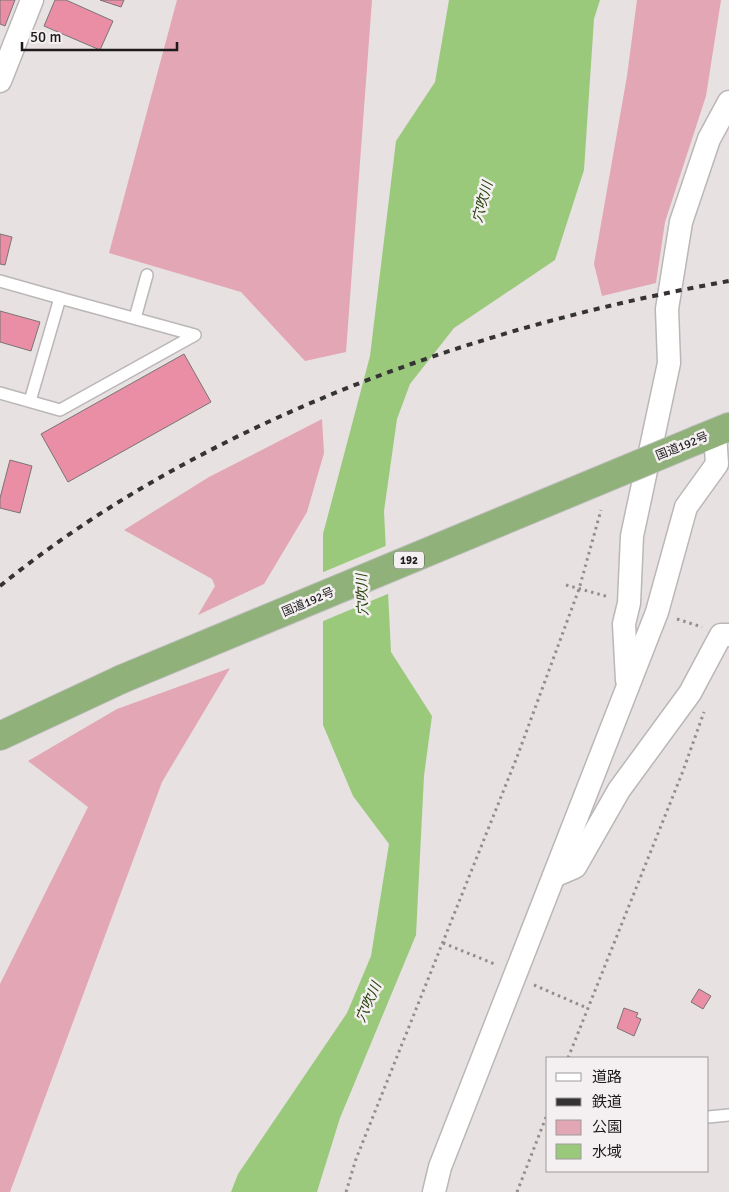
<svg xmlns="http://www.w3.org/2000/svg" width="729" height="1192" font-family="Signika,'Noto Sans JP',sans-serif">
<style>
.green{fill:#e3a6b4}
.water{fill:#9bc97c}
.pier{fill:#e7e1e2}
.building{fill:#ea8ea5;stroke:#797475}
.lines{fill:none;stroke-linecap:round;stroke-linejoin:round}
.service-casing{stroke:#bbb6b7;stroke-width:14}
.minor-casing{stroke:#bbb6b7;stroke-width:25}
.trunk-casing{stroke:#c0bfbf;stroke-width:30}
.path{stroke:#928e8f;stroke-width:3;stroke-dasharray:2.5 4;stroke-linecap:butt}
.service{stroke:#fff;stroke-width:11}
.minor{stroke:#fff;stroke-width:22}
.trunk{stroke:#90b27a;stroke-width:28}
.rail{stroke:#353334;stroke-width:4;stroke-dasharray:6 6;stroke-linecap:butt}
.trunk-bridge-casing{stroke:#c0bfbf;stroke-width:30;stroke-linecap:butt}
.trunk-bridge{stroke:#90b27a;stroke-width:28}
.labels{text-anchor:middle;stroke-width:5;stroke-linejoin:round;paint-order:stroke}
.shield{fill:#f4eff0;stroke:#5e5b5c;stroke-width:1}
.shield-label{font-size:11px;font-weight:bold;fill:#1d1b1c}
.street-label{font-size:12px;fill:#1d1b1c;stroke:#f4eff0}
.water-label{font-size:14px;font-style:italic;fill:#25410a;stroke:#f4eff0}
</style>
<rect width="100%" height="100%" fill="#e7e1e2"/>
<!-- green -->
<g class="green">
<polygon points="177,0 372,0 346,352 305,361 241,292 109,253"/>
<polygon points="637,0 721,0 706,96 665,222 656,283 602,296 594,264 627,76"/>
<polygon points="322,419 324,453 307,512 264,584 198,615 215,586 212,579 124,530 209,477"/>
<polygon points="230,668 162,782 10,1192 0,1192 0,984 88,807 28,761 117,709"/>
</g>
<!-- water -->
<polygon class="water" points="449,0 600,0 594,19 584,170 555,260 454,328 410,384 397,419 384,511 391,652 432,716 424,776 416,935 340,1118 317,1192 231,1192 238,1174 347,1013 371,956 389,844 353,796 323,725 323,534 370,356 396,141 435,82"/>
<!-- pier -->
<polygon class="pier" points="388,545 390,593 321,622 321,573"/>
<!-- building -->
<g class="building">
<polygon points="0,0 15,0 5,26 0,24"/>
<polygon points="55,0 66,0 113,21 100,50 44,26"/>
<polygon points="100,0 124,0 121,7"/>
<polygon points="0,234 12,237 5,265 0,264"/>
<polygon points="0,311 40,322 31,351 0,342"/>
<polygon points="184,354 211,402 68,482 41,434"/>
<polygon points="10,460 32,466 20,513 0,508 0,498"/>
<polygon points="699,989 711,996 703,1009 691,1002"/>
<polygon points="624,1008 638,1013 636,1017 641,1019 634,1036 617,1028"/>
</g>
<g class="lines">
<defs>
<g id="service">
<polyline points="0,281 60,298"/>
<polyline points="135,318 147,275"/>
<polyline points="0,393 60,410 195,335 60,298 30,401"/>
<polyline points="708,1117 729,1115"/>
</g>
<g id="minor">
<polyline points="0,81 32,0"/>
<polyline points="627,680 624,624 629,603 632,536 669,363 667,309 681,222 709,139 729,102"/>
<polyline points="554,876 575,867 619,790 690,693 721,635 729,635"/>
<polyline points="434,1192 440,1167 657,612 686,507 717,464 715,433"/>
</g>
<g id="trunk">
<polyline points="697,440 729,427"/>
<polyline points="0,736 122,679"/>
</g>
</defs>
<!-- service casing -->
<use href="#service" class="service-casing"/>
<!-- minor casing -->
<use href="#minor" class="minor-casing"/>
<!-- trunk casing -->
<use href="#trunk" class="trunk-casing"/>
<!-- path -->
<g class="path">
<polyline points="566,585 609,597"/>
<polyline points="677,619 702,627"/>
<polyline points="443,943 497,965"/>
<polyline points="534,985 587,1008"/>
<polyline points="568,1058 683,771 704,712"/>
<polyline points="346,1192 356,1159 517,757 579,589 601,510"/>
<polyline points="517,1192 548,1112"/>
</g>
<!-- service -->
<use href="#service" class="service"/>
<!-- minor -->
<use href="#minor" class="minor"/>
<!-- trunk -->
<use href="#trunk" class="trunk"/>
<!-- rail -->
<path class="rail" d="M0,586C204,421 473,327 729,281"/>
<defs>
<polyline id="trunk-bridge" points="122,679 697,440"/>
</defs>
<!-- trunk-bridge casing -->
<use href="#trunk-bridge" class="trunk-bridge-casing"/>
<!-- trunk-bridge -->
<use href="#trunk-bridge" class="trunk-bridge"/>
</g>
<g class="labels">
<!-- shield labels -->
<rect class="shield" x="394" y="551.5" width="30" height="17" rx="4"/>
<g class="shield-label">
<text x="409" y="564">192</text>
</g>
<!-- street labels -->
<g class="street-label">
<text transform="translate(682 446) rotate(-22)" y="4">国道192号</text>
<text transform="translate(308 602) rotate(-23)" y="4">国道192号</text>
</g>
<!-- water labels -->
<g class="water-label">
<text transform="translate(482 202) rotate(-75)" y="5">穴吹川</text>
<text transform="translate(362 595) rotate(-92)" y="5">穴吹川</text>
<text transform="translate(368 1002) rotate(-66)" y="5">穴吹川</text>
</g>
</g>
<!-- legend -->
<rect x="546" y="1057" width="162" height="115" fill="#f4eff0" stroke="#9e9a9b"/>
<rect x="556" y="1073" width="25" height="8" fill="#ffffff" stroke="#9e9a9b"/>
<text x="592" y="1082" font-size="15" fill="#1d1b1c">道路</text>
<rect x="556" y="1098" width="25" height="8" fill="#353334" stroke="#9e9a9b"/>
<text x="592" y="1107" font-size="15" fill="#1d1b1c">鉄道</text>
<rect x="556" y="1120" width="25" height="15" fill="#e3a6b4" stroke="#9e9a9b"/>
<text x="592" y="1132" font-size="15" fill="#1d1b1c">公園</text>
<rect x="556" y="1144" width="25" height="15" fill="#9bc97c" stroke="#9e9a9b"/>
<text x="592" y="1157" font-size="15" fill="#1d1b1c">水域</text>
<!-- scale -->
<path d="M22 42v8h155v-8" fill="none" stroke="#1d1b1c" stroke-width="2.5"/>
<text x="30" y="42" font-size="15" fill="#1d1b1c" stroke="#f4eff0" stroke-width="4" paint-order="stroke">50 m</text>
</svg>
